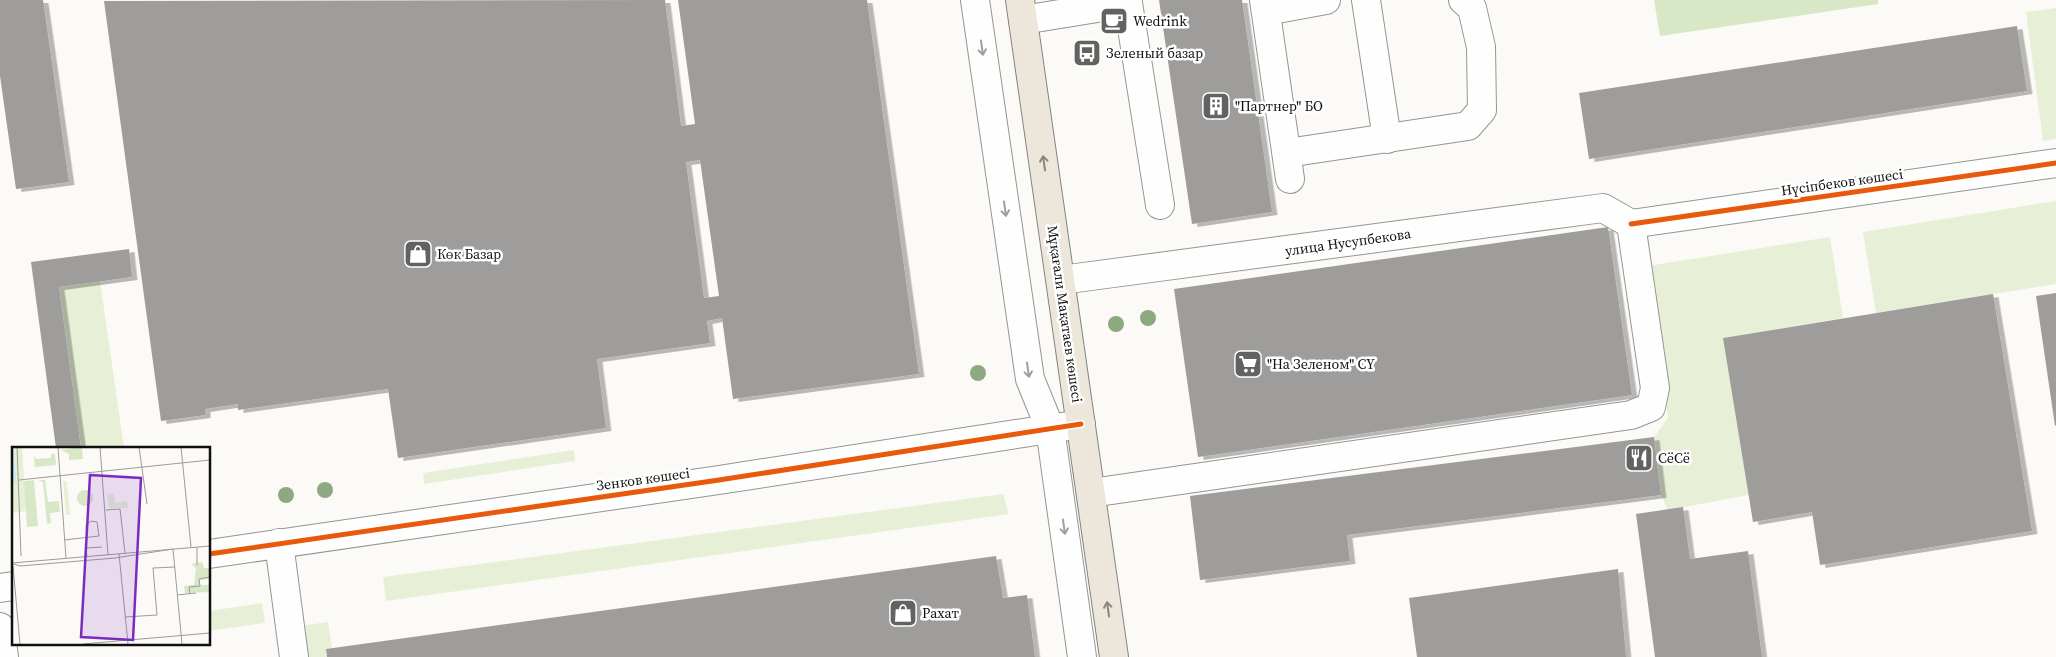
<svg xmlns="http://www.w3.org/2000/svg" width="2056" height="657" font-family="'Source Serif 4',serif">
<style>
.green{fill:#e7f0d7}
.forest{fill:#d8e7c5}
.building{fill:#9f9d9b;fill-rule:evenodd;filter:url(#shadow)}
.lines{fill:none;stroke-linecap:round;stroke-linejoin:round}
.minor-casing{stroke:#969594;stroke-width:30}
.major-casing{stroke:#838381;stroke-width:30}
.minor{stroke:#fefefe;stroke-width:28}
.major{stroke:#ece6db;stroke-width:28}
.cycleway-casing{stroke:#fff;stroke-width:8}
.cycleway{stroke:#e8590c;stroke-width:5}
.tree{fill:#8ea881}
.oneway{stroke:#9f9f9f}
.oneway2{stroke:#898680}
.labels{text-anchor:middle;stroke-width:5;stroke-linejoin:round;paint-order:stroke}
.poi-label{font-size:14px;fill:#101010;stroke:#fff;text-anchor:start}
.street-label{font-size:14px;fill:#101010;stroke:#fff}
.inset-river{fill:none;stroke:#cde9f5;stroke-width:2.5}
.inset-road{fill:none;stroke:#9d9c9a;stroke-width:1}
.view{fill:#7b2cbf;fill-opacity:0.15;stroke:#7b2cbf;stroke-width:2.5}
.inset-edge{fill:none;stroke:#101010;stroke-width:2.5}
</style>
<defs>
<filter id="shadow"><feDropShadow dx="5.5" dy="3" stdDeviation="0" flood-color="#0004"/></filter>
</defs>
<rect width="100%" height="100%" fill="#fbfaf6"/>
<!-- green -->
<g class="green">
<polygon points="2056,8 2056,139 2043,141 2026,12"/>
<polygon points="2056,201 2056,284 1876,313 1863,232"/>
<polygon points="1830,237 1843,318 1724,338 1749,495 1668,510 1661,495 1654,437 1668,418 1648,266"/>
<polygon points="100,281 124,448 81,448 59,287"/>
<polygon points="574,450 575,461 424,484 423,473"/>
<polygon points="1003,494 1009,514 386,601 383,577"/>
<polygon points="262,603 265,623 209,631 209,611"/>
<polygon points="328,622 332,648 326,649 327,657 304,657 300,626"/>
</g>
<!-- forest -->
<polygon class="forest" points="1654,0 1878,0 1878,4 1660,36"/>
<!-- building -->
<g class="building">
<polygon points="0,0 43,0 69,182 16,189 0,76"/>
<path d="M665,0L681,126L695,124L678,0H867L919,374L733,399L722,318L707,321L710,343L597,359L606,428L398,458L388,389L238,410V404L205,409V415L161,421L104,1ZM700,160L719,296L704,298L686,162Z"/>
<polygon points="1159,0 1242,0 1272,212 1192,224"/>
<polygon points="2017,26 2027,91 1589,159 1579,93"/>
<polygon points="1608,227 1632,395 1198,457 1174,289"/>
<polygon points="129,249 132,277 59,287 81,448 56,448 31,262"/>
<polygon points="2056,293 2056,425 2055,426 2036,296"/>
<polygon points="1993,294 2032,531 1820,565 1812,512 1753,522 1723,338"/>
<polygon points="1654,437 1661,495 1347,535 1350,561 1200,580 1190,496"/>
<polygon points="1683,507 1690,559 1748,551 1762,657 1655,657 1636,514"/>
<polygon points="996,556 1003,598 1027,595 1035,657 327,657 326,649"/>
<polygon points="1618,569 1626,657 1417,657 1409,598"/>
</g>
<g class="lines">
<defs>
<g id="minor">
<polyline points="975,0 1030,379 1050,428 1082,657"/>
<polyline points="1264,0 1290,179"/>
<polyline points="1366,0 1387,139"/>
<polyline points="1266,11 1326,0"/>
<polyline points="1023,20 1128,3 1160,205"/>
<polyline points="1287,153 1468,126 1482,110 1481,47 1472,8 1463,0"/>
<polyline points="1631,224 2056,163"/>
<polyline points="1061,280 1603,208 1631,224"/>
<polyline points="1091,493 1631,415 1651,407 1655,388 1631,224"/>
<polyline points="279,543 294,657"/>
<polyline points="209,554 719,480 1081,424"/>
<polyline points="0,588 14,586"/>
<polyline points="0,627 4,657"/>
</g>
<polyline id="major" points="1020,0 1114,657"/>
</defs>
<!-- minor casing -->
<use href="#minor" class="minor-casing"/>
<!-- major casing -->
<use href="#major" class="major-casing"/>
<!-- minor -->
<use href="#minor" class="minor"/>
<!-- major -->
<use href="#major" class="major"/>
<defs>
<g id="cycleway">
<polyline points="1631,224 2056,163"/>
<polyline points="209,554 719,480 1081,424"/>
</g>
</defs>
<!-- cycleway casing -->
<use href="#cycleway" class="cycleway-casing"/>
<!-- cycleway -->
<use href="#cycleway" class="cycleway"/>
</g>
<!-- trees -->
<g class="tree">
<circle cx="1148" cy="318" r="8"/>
<circle cx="1116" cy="324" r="8"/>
<circle cx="978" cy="373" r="8"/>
<circle cx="325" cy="490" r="8"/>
<circle cx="286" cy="495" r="8"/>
</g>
<!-- one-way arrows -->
<defs><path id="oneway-shaft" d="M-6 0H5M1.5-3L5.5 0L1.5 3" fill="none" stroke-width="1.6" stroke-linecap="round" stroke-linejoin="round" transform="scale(1.25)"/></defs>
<g class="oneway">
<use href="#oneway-shaft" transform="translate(982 48) rotate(82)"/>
<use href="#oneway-shaft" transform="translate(1005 209) rotate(82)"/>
<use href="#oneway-shaft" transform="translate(1028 370) rotate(82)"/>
<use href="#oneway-shaft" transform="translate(1064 527) rotate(82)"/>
</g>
<g class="oneway2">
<use href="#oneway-shaft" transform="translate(1044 163) rotate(-98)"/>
<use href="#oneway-shaft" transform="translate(1108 609) rotate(-98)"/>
</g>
<!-- icons -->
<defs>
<symbol id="cafe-square" viewBox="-11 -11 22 22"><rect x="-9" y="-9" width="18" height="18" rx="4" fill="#626260" stroke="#fff"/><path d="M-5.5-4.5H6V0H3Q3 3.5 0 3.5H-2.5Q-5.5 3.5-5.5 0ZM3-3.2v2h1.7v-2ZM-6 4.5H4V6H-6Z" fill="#fff"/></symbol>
<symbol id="bus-square" viewBox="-11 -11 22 22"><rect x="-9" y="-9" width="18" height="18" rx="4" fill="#626260" stroke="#fff"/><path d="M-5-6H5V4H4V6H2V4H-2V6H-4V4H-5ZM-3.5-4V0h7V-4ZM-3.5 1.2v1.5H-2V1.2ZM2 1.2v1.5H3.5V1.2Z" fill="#fff"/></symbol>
<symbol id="building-square" viewBox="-11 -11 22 22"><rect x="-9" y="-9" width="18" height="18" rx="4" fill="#626260" stroke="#fff"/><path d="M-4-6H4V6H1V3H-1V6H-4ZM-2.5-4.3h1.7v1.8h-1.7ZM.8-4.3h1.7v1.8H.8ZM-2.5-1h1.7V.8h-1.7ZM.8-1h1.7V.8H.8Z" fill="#fff"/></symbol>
<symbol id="shop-square" viewBox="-11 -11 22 22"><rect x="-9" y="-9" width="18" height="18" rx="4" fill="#626260" stroke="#fff"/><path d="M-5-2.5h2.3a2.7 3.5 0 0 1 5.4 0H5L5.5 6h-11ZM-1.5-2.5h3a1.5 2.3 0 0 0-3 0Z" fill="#fff"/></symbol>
<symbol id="supermarket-square" viewBox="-11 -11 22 22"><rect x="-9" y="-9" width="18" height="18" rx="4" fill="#626260" stroke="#fff"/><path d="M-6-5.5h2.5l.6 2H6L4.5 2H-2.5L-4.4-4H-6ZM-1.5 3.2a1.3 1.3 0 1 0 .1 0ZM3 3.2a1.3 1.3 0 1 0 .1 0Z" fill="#fff"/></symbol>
<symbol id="restaurant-square" viewBox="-11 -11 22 22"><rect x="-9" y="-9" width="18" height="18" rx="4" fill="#626260" stroke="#fff"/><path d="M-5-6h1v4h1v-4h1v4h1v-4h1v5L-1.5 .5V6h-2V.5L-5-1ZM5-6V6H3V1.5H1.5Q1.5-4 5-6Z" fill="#fff"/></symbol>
</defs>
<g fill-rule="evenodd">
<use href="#cafe-square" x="1098" y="5" width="32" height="32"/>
<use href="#bus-square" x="1071" y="37" width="32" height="32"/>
<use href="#building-square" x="1200" y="90" width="32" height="32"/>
<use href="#shop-square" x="402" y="238" width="32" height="32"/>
<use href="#supermarket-square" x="1232" y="348" width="32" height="32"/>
<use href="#restaurant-square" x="1623" y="442" width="32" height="32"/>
<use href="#shop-square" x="887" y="597" width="32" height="32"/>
</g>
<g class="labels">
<!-- poi labels -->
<g class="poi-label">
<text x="1133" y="26">Wedrink</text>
<text x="1106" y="58">Зеленый базар</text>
<text x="1235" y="111">"Партнер" БО</text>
<text x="437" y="259">Көк Базар</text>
<text x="1267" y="369">"На Зеленом" СҮ</text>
<text x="1658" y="463">СёСё</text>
<text x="922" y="618">Рахат</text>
</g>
<!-- street labels -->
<g class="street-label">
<text transform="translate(1842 182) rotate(-8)" y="5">Нүсіпбеков көшесі</text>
<text transform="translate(1348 242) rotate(-8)" y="5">улица Нусупбекова</text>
<text transform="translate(1065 314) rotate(82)" y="5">Мұқағали Мақатаев көшесі</text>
<text transform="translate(643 479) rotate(-8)" y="5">Зенков көшесі</text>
</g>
</g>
<!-- overview -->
<g transform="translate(12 447)">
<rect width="198" height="198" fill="#fbfaf6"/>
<path d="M0,0H10L14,64L0,66ZM51,33L55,35L58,68H54ZM102,46L103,56L115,54L116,61H97L95,47Z" fill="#e7f0d7"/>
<path d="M70,0L71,12L57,13V7L49,3ZM39,7H43L44,18L23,20L22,9L25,12L39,11ZM22,33L26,79L15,80L12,34ZM26,33H33L36,55L47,54L48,65L38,66L39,76L35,77L31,35ZM65 51a8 8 0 1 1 16 0a8 8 0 1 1-16 0ZM190,115L192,121H197V132L188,133V138H197V145L173,146L172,139L182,138L184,121L179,117Z" fill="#d8e7c5"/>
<path class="inset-river" d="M0,0L3,35"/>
<path class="inset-road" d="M5,0L9,109M46,0L54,111M88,0L96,108M127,0L135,57M169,0L179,100M7,33L198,13M94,63L108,62L113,106M75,90L74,78L79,74L85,75L87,89M52,93L87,89M185,100V118M107,107L116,197M0,108L8,197M75,110L74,101L90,100M0,116L198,99M2,117L8,119L103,111L161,102L170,197M178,147L177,140L188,139L187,132L198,130M165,148L184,146M113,170L145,168L141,121L163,120M71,197L198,186"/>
<path class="view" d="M78,28L129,31L121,193L69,190Z"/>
<rect width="198" height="198" class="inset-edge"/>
</g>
</svg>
